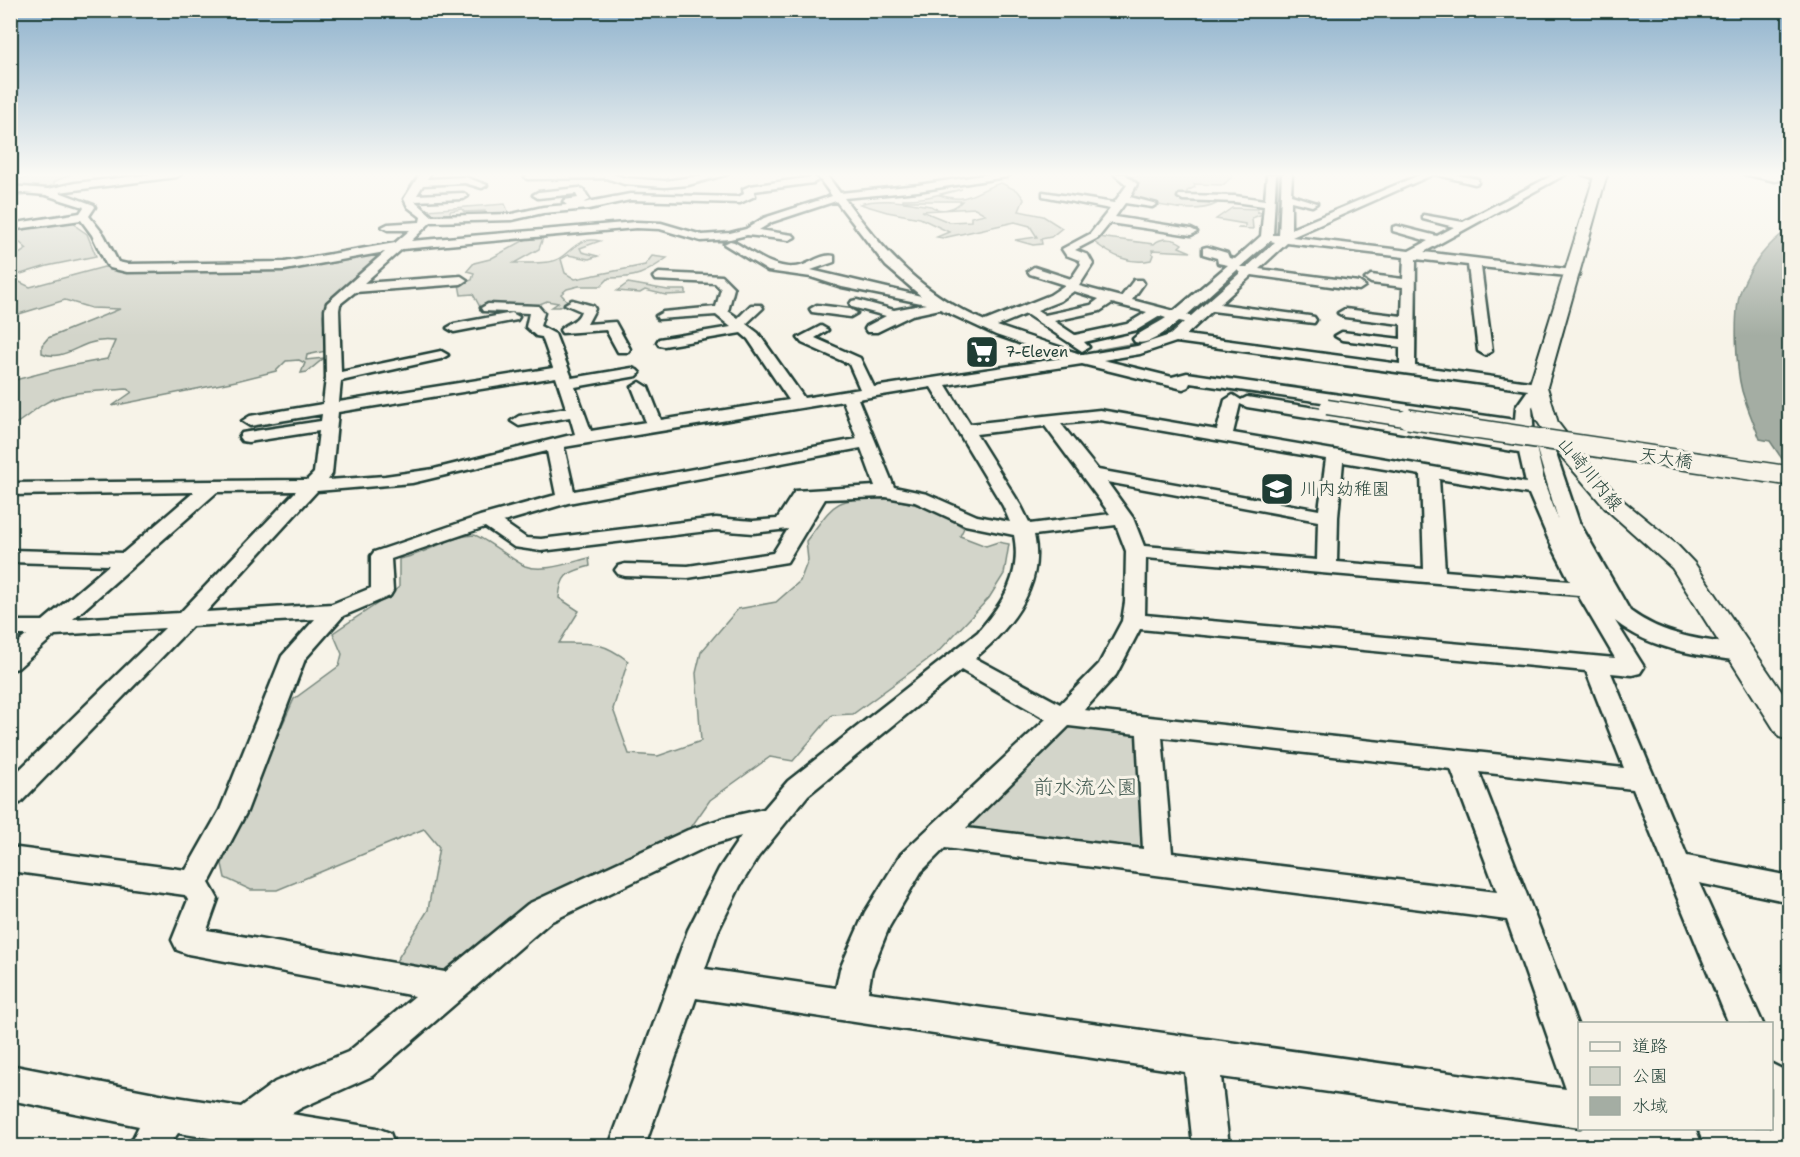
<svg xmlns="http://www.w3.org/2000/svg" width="1800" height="1157" font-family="'Shantell Sans','Klee One',sans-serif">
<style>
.green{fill:#d3d5ca;stroke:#79897f;stroke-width:1.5;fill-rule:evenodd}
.water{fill:#a4ada3;stroke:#6f8077;stroke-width:1.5}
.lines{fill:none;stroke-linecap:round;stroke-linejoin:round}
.stream-far1{stroke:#6f8077;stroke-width:3}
.stream{stroke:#6f8077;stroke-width:4}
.river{fill:#a4ada3;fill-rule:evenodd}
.minor-casing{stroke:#1f3d34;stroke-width:5}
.major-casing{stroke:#1f3d34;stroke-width:4}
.minor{fill:#f7f3e8;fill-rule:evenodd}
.major{fill:#f7f3e8;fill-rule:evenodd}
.minor-bridge-far1-casing{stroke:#1f3d34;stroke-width:17;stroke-linecap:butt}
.minor-bridge-casing{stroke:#1f3d34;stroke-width:22;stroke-linecap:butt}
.minor-bridge-far1{stroke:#f7f3e8;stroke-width:14}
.minor-bridge{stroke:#f7f3e8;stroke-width:19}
.labels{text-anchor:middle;stroke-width:6;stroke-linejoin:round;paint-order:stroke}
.far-poi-label{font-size:15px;fill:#1f3d34;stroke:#f7f3e8;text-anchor:start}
.street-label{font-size:18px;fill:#1f3d34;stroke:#f7f3e8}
.poi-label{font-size:18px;fill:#1f3d34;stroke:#f7f3e8;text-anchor:start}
.near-park-label{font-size:21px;fill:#435b52;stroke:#f7f3e8}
</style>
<rect width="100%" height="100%" fill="#f7f3e8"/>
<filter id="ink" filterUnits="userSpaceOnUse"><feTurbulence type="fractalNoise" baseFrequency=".0167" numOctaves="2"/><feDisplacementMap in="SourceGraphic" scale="12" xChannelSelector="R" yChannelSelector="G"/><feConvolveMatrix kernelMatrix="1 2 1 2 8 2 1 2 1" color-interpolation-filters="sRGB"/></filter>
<g filter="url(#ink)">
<!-- green -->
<g class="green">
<path d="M59,174H71L54,182V185C40,192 27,186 13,193L34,192L30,195L11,197V180Z"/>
<path d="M1144,174H1235L1223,185L1194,184L1195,187L1187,191V198L1216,204C1195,216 1150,203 1127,198L1128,178Z"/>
<path d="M1001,183L1018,191L1024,199L1019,211L1043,216L1062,228L1051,237L1041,239L1042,244L1033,245L1015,240L1037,237L1030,226L1015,222L943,238L937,237L949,232L920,218L887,212L860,204C882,197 908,203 931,206C940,213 955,209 962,201H903V199C924,200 941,193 962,189L940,195C969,205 977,189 1001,183ZM975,208L985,214L971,217V221L949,222L922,211Z"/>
<polygon points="505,204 510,216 473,217 485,214 485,211 464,212 462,209 450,211 451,217 430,218 432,214 426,210"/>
<polygon points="1232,208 1258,209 1257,212 1265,213 1252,218 1253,229 1237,228 1245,228 1245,224 1216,219"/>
<polygon points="73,220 77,227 87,234 96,256 47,266 11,277 11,259 27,249 11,235 10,231"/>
<path d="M544,235L539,249L514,263C526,263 541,264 553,261C568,258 575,235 600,241L580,248L582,252L598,256L589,259L568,255L561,259L565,273L575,279L645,265L652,256L667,258C645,274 636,278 609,278L601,286H579L567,289L561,294L569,303L559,307H552L558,303L547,301L535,306L480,307L473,294L461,295L459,284L472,280L474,273L467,271L474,263L490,259L532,236Z"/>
<path d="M1098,237L1154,244C1161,237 1174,238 1182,244L1179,247L1191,252L1152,250L1153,255L1151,260C1129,265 1111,255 1094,242Z"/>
<path d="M385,251L387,254L326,304L323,315L326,351L307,355L306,360L324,358L307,372L301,373L305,363L299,360L286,361L276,371L236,381L112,406L132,392L127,389C100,392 66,389 42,405C31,412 23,421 11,426V381L69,366L107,359L115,341C107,340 98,340 90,343C74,348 59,361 42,353V345L48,338L120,309L91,308L65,300L19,314L11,320V278L30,287L104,267L152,272L288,269Z"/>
<polygon points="628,283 668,290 686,290 686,294 666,295 645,290 640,293 617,291"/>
<path d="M879,497C911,502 937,508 964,528L960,536L986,546L998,542L1009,544L1004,574L989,598L938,652L853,714L832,715L793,761L770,757L710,800L685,836L532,902L449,973L395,963L428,910L439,847L424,829L277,890H251L225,878L222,864L244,809L294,699L339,666L342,654L333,633C355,617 379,605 399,587V559C425,555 448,536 474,535C480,535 514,561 525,566C543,573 571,562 589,558L590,566C568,573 561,573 559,598L579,611L559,643C590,643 602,641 628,661L613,709L629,754L658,756L701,741L696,673L701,652L738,609L776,602L800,581L808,560L806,541C834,505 831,499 879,497Z"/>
<polygon points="1073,724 1131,731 1143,738 1146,848 1139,853 971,832 965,822 1063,727"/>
</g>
<!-- water -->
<path class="water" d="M1789,229V469L1770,441L1760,439C1754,424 1747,408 1742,391C1736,368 1733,312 1741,290C1750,266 1768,243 1789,229Z"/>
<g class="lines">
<!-- stream-far1 -->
<polyline class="stream-far1" points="1227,281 1272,242 1278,232 1279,191"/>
<!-- stream -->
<polyline class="stream" points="1098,351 1143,343 1166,334 1229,279"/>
<!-- river -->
<polygon class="river" points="1272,174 1286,174 1286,191 1284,194 1279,195 1272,191"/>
<defs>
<g id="minor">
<path d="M155,174H181L176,177L59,192L94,205L95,207L89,216L104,235L118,262L127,264L285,262L395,243L410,230H388L382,227L388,224L420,222L421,217L408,207L404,199L420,174H430L427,179L465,177L487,185L482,188L465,183L423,185L417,195L463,193L468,196L463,199L415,201L432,216L512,214L543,207L567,205L563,202L564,200L578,198L576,194L538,198L533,195L538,192L579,188L583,189L590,200L583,203L630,194L738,197L744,194L743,189L750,186L813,177L818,180L813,183L754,191L755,196L740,203L630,200L589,209L543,213L512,220L431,222L411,241L636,222L661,223L702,235L730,233L746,229L764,218L832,196L816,174H826L840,193L918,185L990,174H1011L1006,177L918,191L844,198C885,253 922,294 985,321L1050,295L1065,285L1030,274L1028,271L1034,267L1071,279L1081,264L1079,260L1066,255L1062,249L1090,234L1110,209L1043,196V192L1114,203L1127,185L1114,174H1125L1137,184L1130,197L1157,204L1152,207L1125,203L1115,217L1191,229L1197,232L1191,235L1110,223L1098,238L1075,250L1088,255L1093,264L1079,286L1121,297L1134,280H1142L1144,283L1132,300L1174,311L1228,265L1218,263L1217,258L1203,254V248L1207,247L1227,253L1229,258L1235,259L1261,236L1264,206L1235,202L1183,200L1178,197L1179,195L1235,196L1265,200L1267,175L1276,174L1273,235H1279L1282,174H1292L1291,195L1317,203L1312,206L1291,201V229L1422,174H1451L1478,179V183L1475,184L1434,174L1292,237L1409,251L1428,241L1393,231V227L1397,226L1437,236L1454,227L1423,219V215L1463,222L1555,174H1566L1424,252L1573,270L1579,274L1577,277L1481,267L1492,351L1485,355L1478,351L1468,265L1416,259L1415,366L1544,384L1546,387L1532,407L1534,439L1542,434L1548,435L1551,439L1579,522L1630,611C1664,636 1701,640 1741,645L1749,648L1753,653L1749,658L1741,661C1696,655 1651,650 1615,621L1644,667L1640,673L1632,675L1611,673L1687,856L1790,876V902L1699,883L1763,1024H1729L1633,789L1479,772L1580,1032V1127L1221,1077L1229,1146H1193L1185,1072L696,998L645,1146H609L688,930L719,869L741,836L708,846L550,922L372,1076L301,1108L291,1114L377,1128L390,1133L395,1146H262L178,1133L169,1146H129L139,1126L10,1100V1065L170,1096L241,1107L275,1082L348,1052L415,996L188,954L177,950L172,940L188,900L185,895L10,871V847L186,870L220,810L282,656L315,619L192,626L20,803L10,806V779L165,628L55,635L18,668L10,670V649L27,635H10V621H43L109,565L10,562V550L123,553L194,492L10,495V483L307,480L314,473L319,431L248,442L242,441L239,437L242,433L248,432L321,421L322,414L250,426L242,421L250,416L323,404L326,378L325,310L327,303L385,252L285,270L127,272L110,268L106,264L92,235L81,220L10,230V224L80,213L84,207L46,195L10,192V186L48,189L75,183ZM836,201L886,266L921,296L811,270L834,262V256C820,253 808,267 794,267C773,269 752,252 734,242L730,241L724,244L768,271L811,277L842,287L926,304L894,310L857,300L852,301L850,304L852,307L886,316L867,326L865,329L867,332H877L912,315L940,309L996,335L1062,358L874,387L860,358L815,338L828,330L821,326L798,338L802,343L849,364L860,389L804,398L758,333L746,324L763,308L761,305H751L738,318L728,311L734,288L722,276L659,273L653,277L655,280L715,283L721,289L716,307L663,312L656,316L658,319L716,315L731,327L659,339L657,342L659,345L664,346L741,333L748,339L789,400L661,420L648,387L640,382L632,387L646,422L591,431L575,387L637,376L640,373L637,370L632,368L572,378L555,334L540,326L544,313L538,306L488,304L481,308L483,311L529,313L526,327L536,336L542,337L553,368L339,402L341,381L441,359L448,355L441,351L341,372L339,310L340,304L355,292L461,284L467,280L461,276L364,283L402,249L636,228L660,229L701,241L730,239L747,235L789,240L795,237L793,235L759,230L772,222ZM1270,241L1275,242L1247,267H1240ZM1287,243L1404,257L1403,279L1371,275L1365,279L1371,283L1403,287L1402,316L1345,309L1338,313L1345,317L1401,324V339L1342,332L1335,336L1342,340L1400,347V364L1186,335L1212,311L1314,323L1316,320L1314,317L1309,316L1220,304L1252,275L1359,290L1365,286L1359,282L1259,269ZM1237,270L1240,273L1191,316L1187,315ZM1074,291L1099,299L1091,305L1045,315L1037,310L1060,301ZM1112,303L1147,312L1127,324L1075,335L1054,321L1100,311ZM1026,314L1082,351L1089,347L1084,342L1137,330L1160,316L1166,318C1156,325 1141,331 1133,339L1135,342C1151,346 1167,330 1179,321L1184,322L1170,335L1137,346L1083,355L997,326ZM1176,342L1528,390L1516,407L1515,420L1187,373L1172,377L1103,360L1140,354ZM1082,364L1183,389L1188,387L1190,383L1515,430L1517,441L1247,397L1241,400L1233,395L1225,400L1217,430L1100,410L970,424L946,385ZM556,377L566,408L519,416L511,421L519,426L570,417L575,434L434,469L385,476L328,480L332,474L338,412ZM931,387L1003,506L1010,522L977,516L927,494L894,487L858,399ZM843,401L857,439L574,491L564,447ZM1240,404L1247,407L1519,452L1526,483L1233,433ZM1100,420L1326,459L1319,510L1098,470L1061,424ZM1045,426L1110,514L1030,524L1021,506L976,434ZM1535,443L1558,519L1545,485ZM861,448L875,486L795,491L777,519L753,521L716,518L541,539L526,538L503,522L568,503ZM547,451L556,495L480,516L374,552L371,556V588L332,604L206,612L317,491L412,483ZM1343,462L1421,475L1424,569L1337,562L1338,517ZM1439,479L1529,494L1548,538L1570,581L1445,571ZM1107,482L1318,521L1317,560L1144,546L1133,518ZM296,491L180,613L73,619L217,492ZM886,497L915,502L965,525L1014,535C1022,575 1003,603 978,632L788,781L764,809L724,818L688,830L528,904L445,972L207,930L218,899L209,883L247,811L305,659L343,616L390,596L393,591L391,559L485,527L514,547L541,551L716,530L753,533L788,529L773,553L688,566L625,564L618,566L615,570L618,574L625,576L688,578L787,562L825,499ZM1116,525L1126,551L1125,602L1122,621L1099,664L1060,704L975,658C1012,627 1045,586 1034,535ZM1146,558L1578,595L1615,658L1145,615ZM1140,629L1586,671L1624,768L1084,710L1116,675ZM961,670L1046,719L901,854L865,912L840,969L836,988L705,969L718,931L740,886L758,857L808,795ZM1069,726L1137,734L1143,849L966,828ZM1162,737L1451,769L1497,892L1172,853ZM945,848L1507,920L1566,1089L868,992L872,969L889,927L921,872Z"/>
<polygon points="530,174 612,174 625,178 665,181 712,174 728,174 688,185 665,187 624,184 606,178 527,179 525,177"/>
<polygon points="1581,174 1598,174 1606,177 1601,180"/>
<polygon points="1744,174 1790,174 1790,178 1775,181"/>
<path d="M572,300L593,306L595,309L587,324L615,322L630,349L628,352H618L606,330L562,333L560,330C567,322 577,323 581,311L565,304Z"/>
<polygon points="817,305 850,309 857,313 850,317 812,312 810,309"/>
<polygon points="512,313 519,317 517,320 454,332 447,328 454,324"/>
<polygon points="1772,1064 1784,1070 1790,1081 1790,1146 1718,1146 1703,1141 1698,1128 1772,1128"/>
</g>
<polygon id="major" points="1595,174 1607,174 1547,387 1558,423 1590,465 1621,499 1677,545 1695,564 1790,704 1790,740 1779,737 1672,568 1605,508 1556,450 1536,419 1529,387"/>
</defs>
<!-- minor casing -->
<use href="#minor" class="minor-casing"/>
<!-- major casing -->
<use href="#major" class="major-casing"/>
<!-- minor -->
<use href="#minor" class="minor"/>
<!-- major -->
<use href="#major" class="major"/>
<defs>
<polyline id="minor-bridge-far1" points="1327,407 1418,421"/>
<polyline id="minor-bridge" points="1408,419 1790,476"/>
</defs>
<!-- minor-bridge-far1 casing -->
<use href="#minor-bridge-far1" class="minor-bridge-far1-casing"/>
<!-- minor-bridge casing -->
<use href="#minor-bridge" class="minor-bridge-casing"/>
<!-- minor-bridge-far1 -->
<use href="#minor-bridge-far1" class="minor-bridge-far1"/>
<!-- minor-bridge -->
<use href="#minor-bridge" class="minor-bridge"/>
</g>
</g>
<!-- sky -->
<linearGradient id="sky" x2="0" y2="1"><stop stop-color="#8db1cc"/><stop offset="0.52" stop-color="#fbfaf5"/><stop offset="1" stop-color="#fbfaf5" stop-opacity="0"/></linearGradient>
<rect width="1800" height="336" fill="url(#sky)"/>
<!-- icons -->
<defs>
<symbol id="supermarket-square" viewBox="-11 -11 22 22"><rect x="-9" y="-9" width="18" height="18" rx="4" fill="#1f3d34" stroke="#f7f3e8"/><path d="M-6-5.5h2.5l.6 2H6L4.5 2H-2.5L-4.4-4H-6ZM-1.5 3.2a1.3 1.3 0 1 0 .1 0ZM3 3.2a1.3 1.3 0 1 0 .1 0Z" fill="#fff"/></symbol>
<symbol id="school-square" viewBox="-11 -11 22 22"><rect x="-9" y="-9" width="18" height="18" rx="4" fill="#1f3d34" stroke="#f7f3e8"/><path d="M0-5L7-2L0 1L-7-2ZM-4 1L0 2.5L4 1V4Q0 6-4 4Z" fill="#fff"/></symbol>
</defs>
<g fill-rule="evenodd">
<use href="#supermarket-square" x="963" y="333" width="38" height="38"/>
<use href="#school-square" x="1258" y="470" width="38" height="38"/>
</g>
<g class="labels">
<!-- far-poi labels -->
<g class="far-poi-label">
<text x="1005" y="357">7-Eleven</text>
</g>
<!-- street labels -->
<g class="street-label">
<text transform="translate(1666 458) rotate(9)" y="6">天大橋</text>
<text transform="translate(1590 474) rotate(50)" y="6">山崎川内線</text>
</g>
<!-- poi labels -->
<g class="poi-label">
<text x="1300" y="495">川内幼稚園</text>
</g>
<!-- near-park labels -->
<g class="near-park-label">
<text x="1085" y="794">前水流公園</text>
</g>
</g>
<!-- margin -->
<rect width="1800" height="1157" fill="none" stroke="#f7f3e8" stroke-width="36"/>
<rect x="18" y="18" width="1764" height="1121" fill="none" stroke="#1f3d34" stroke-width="2" filter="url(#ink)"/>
<!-- legend -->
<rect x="1578" y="1022" width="195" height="108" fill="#f7f3e8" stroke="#a1aaa0" stroke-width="1.5"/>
<rect x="1590" y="1042" width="30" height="9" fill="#f7f3e8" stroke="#a1aaa0" stroke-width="1.5"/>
<text x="1632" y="1052" font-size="18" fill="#1f3d34">道路</text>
<rect x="1590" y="1067" width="30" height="18" fill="#d3d5ca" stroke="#a1aaa0" stroke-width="1.5"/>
<text x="1632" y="1082" font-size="18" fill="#1f3d34">公園</text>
<rect x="1590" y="1097" width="30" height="18" fill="#a4ada3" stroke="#a1aaa0" stroke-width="1.5"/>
<text x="1632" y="1112" font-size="18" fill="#1f3d34">水域</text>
</svg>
